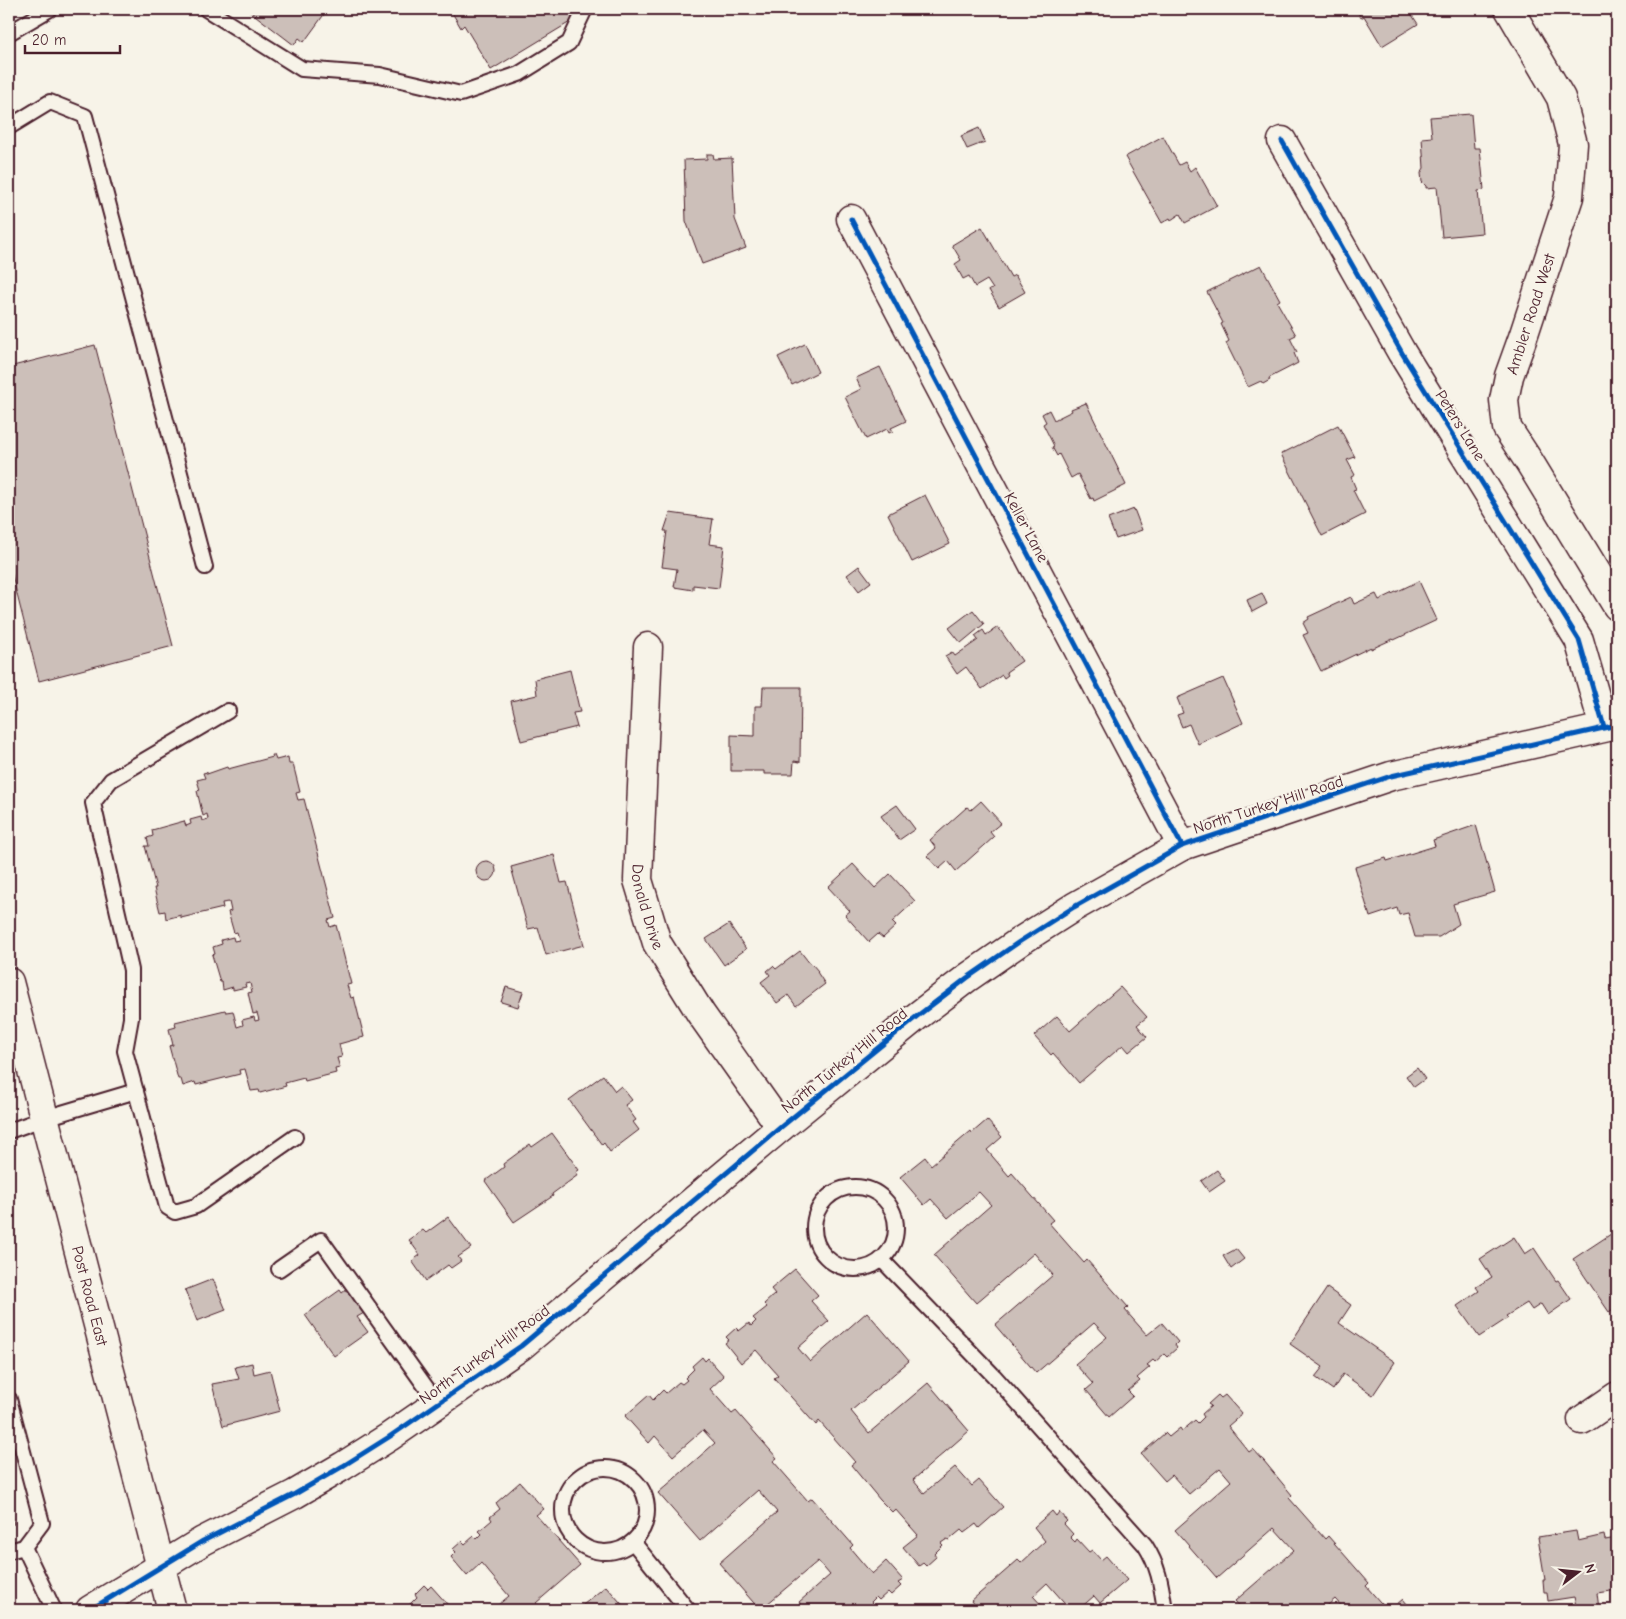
<svg xmlns="http://www.w3.org/2000/svg" width="1626" height="1619" font-family="'Comic Neue',sans-serif">
<style>
.building{fill:#ccbfb9;stroke:#4a1f2b}
.lines{fill:none;stroke-linecap:round;stroke-linejoin:round}
.service-casing{stroke:#4a1f2b;stroke-width:18}
.minor-casing{stroke:#4a1f2b;stroke-width:31}
.tertiary-casing{stroke:#4a1f2b;stroke-width:31}
.primary-casing{stroke:#4a1f2b;stroke-width:31}
.service{stroke:#f7f3e8;stroke-width:14}
.minor{stroke:#f7f3e8;stroke-width:28}
.tertiary{stroke:#f7f3e8;stroke-width:28}
.primary{stroke:#f7f3e8;stroke-width:28}
.cycleway-casing{stroke:#f7f3e8;stroke-width:8}
.cycleway{stroke:#0057b8;stroke-width:5}
.labels{text-anchor:middle;stroke-width:5;stroke-linejoin:round;paint-order:stroke}
.street-label{font-size:16px;fill:#4a1f2b;stroke:#f7f3e8}
</style>
<rect width="100%" height="100%" fill="#f7f3e8"/>
<filter id="ink" filterUnits="userSpaceOnUse"><feTurbulence type="fractalNoise" baseFrequency=".02" numOctaves="2"/><feDisplacementMap in="SourceGraphic" scale="10" xChannelSelector="R" yChannelSelector="G"/><feConvolveMatrix kernelMatrix="1 2 1 2 8 2 1 2 1" color-interpolation-filters="sRGB"/></filter>
<g filter="url(#ink)">
<!-- building -->
<g class="building">
<polygon points="247,9 328,9 304,42 299,38 294,45"/>
<polygon points="450,9 568,9 575,19 491,70 464,25 461,28"/>
<polygon points="1356,9 1408,9 1418,24 1382,46 1364,16 1361,18"/>
<polygon points="1471,114 1474,148 1480,148 1484,190 1478,191 1482,233 1442,237 1437,187 1426,188 1426,186 1422,182 1421,173 1424,168 1422,138 1432,137 1430,117"/>
<polygon points="979,128 985,142 967,149 961,136"/>
<polygon points="1163,136 1179,165 1185,162 1190,171 1195,167 1217,206 1185,223 1180,214 1171,220 1170,218 1162,223 1125,157"/>
<polygon points="707,154 713,154 714,159 732,158 735,219 746,248 702,264 686,221 684,160 707,159"/>
<polygon points="982,227 1011,277 1015,275 1025,292 999,307 989,290 993,289 987,280 975,287 969,276 963,279 955,264 961,260 952,245"/>
<polygon points="1261,265 1280,300 1277,302 1296,335 1290,338 1297,352 1294,353 1298,363 1269,378 1270,380 1263,384 1261,381 1248,387 1226,343 1229,341 1221,324 1223,323 1207,292"/>
<polygon points="805,344 818,372 792,385 778,357"/>
<polygon points="95,345 173,646 39,681 9,563 9,367"/>
<polygon points="880,367 906,421 891,428 893,431 889,433 887,429 866,439 845,397 861,389 856,378"/>
<polygon points="1086,403 1126,485 1094,501 1093,498 1091,499 1078,474 1071,478 1059,454 1057,456 1052,447 1054,446 1043,424 1046,422 1042,414 1049,410 1054,420 1072,411 1071,409"/>
<polygon points="1338,425 1355,457 1347,460 1355,475 1351,477 1356,489 1353,490 1365,514 1322,536 1281,454"/>
<polygon points="925,495 950,544 912,562 888,514"/>
<polygon points="1134,509 1142,530 1116,539 1108,519"/>
<polygon points="670,513 713,519 709,544 724,546 719,588 693,585 693,590 674,587 677,569 662,567 667,531 664,531"/>
<polygon points="859,566 871,582 859,591 847,575"/>
<polygon points="1419,581 1437,620 1394,640 1393,639 1371,649 1371,647 1321,671 1303,635 1308,633 1303,623 1309,619 1308,617 1351,597 1354,604 1376,594 1379,600"/>
<polygon points="1262,593 1267,604 1252,612 1247,600"/>
<polygon points="973,610 984,624 961,643 949,628"/>
<polygon points="998,627 1022,661 1006,672 1008,675 1004,678 1002,675 982,689 966,667 957,674 945,656 952,652 955,656 978,640 975,636 983,630 986,635"/>
<polygon points="570,670 580,712 573,713 577,727 521,741 511,701 537,695 535,679"/>
<polygon points="1223,678 1243,723 1198,744 1189,724 1182,727 1177,715 1183,713 1177,698"/>
<polygon points="763,687 801,687 800,762 794,761 793,774 764,774 764,771 731,771 731,735 755,736 755,706 762,706"/>
<polygon points="272,755 274,755 276,760 288,757 289,764 293,764 300,792 296,793 298,800 304,799 335,918 328,920 330,927 336,925 351,984 347,985 351,998 354,997 364,1037 339,1044 342,1057 337,1058 340,1068 335,1069 336,1073 305,1081 304,1078 285,1083 286,1086 260,1093 259,1090 251,1091 245,1069 239,1070 240,1074 196,1085 195,1082 183,1086 181,1079 178,1079 169,1046 173,1045 169,1029 176,1027 175,1022 225,1010 226,1012 233,1011 237,1027 243,1025 242,1020 254,1017 255,1021 259,1020 257,1013 253,1014 248,993 252,992 250,983 245,984 246,987 233,990 233,987 223,990 222,982 220,982 212,955 215,954 213,947 222,944 221,940 233,937 234,941 239,940 237,932 234,933 228,912 231,911 229,902 222,903 223,908 181,918 181,915 166,919 165,911 160,912 154,888 156,888 145,846 149,846 147,838 153,836 152,830 184,821 186,826 191,824 190,820 201,817 202,821 208,819 207,814 203,816 197,791 200,790 197,780 205,778 203,773 207,772 207,774 227,767 228,769 273,757"/>
<polygon points="981,801 1001,823 990,832 994,837 956,871 948,861 939,869 927,856 936,848 930,840 967,807 971,810"/>
<polygon points="897,805 915,829 899,840 881,816"/>
<polygon points="1476,825 1495,892 1453,904 1459,924 1439,937 1415,937 1408,913 1399,915 1397,908 1370,917 1355,867 1386,858 1387,861 1435,846 1433,840"/>
<polygon points="554,855 561,883 567,882 584,945 546,955 538,927 528,929 511,867"/>
<circle cx="486" cy="871" r="10"/>
<polygon points="853,864 875,888 890,874 915,901 892,922 896,926 883,938 878,934 869,942 845,915 850,911 828,887"/>
<polygon points="729,924 746,949 724,965 706,939"/>
<polygon points="800,951 811,965 812,964 818,971 817,972 825,984 796,1006 788,995 777,1003 761,982 770,975 767,971 773,966 776,969"/>
<polygon points="506,987 523,992 518,1007 501,1002"/>
<polygon points="1120,987 1147,1017 1137,1025 1147,1037 1129,1052 1123,1045 1079,1083 1053,1053 1051,1055 1034,1036 1057,1016 1070,1031"/>
<polygon points="1417,1068 1425,1079 1414,1087 1406,1076"/>
<polygon points="603,1075 615,1091 621,1086 632,1100 625,1105 636,1120 633,1122 639,1130 610,1152 604,1143 602,1145 569,1100"/>
<polygon points="987,1120 1002,1137 987,1150 1009,1176 1012,1173 1053,1220 1049,1223 1084,1263 1087,1260 1128,1307 1125,1310 1147,1335 1162,1323 1178,1342 1175,1345 1177,1348 1167,1357 1164,1354 1155,1362 1153,1360 1147,1365 1150,1367 1137,1378 1140,1381 1128,1391 1133,1396 1109,1417 1086,1390 1093,1384 1075,1364 1107,1337 1094,1323 1036,1373 995,1325 1053,1275 1034,1253 976,1303 934,1255 991,1205 979,1192 948,1218 931,1199 924,1205 900,1177 925,1157 931,1165 971,1131 972,1133"/>
<polygon points="552,1133 579,1170 576,1172 578,1175 552,1194 553,1196 514,1222 485,1181 504,1167 503,1164 530,1144 532,1147"/>
<polygon points="1217,1170 1225,1181 1209,1192 1201,1181"/>
<polygon points="448,1217 471,1248 458,1257 461,1261 451,1268 448,1265 426,1281 412,1261 420,1255 409,1240 423,1230 426,1233"/>
<polygon points="1617,1230 1617,1306 1609,1312 1573,1259"/>
<polygon points="1514,1237 1525,1254 1534,1248 1556,1281 1558,1280 1571,1299 1548,1315 1541,1304 1532,1310 1527,1303 1506,1316 1508,1318 1479,1337 1457,1306 1479,1291 1476,1287 1492,1277 1480,1259"/>
<polygon points="1236,1249 1244,1259 1231,1269 1223,1256"/>
<polygon points="795,1269 818,1295 811,1301 829,1321 798,1348 810,1362 867,1312 909,1361 851,1411 869,1433 928,1383 969,1431 913,1480 924,1493 955,1467 972,1486 979,1480 1003,1507 979,1528 976,1524 964,1533 961,1530 949,1540 947,1539 941,1543 943,1545 934,1554 936,1557 926,1566 923,1563 919,1566 903,1547 918,1535 895,1509 892,1512 880,1500 851,1465 855,1462 819,1421 816,1425 774,1378 778,1375 756,1350 741,1363 725,1343 729,1340 726,1337 736,1328 739,1331 749,1323 751,1326 756,1321 753,1318 767,1307 764,1304 775,1294 771,1289"/>
<polygon points="213,1279 226,1310 197,1321 185,1290"/>
<polygon points="1327,1288 1351,1305 1339,1323 1395,1362 1373,1395 1343,1374 1333,1390 1315,1377 1323,1367 1290,1344"/>
<polygon points="347,1289 364,1313 357,1317 368,1332 334,1356 305,1315 340,1290 342,1293"/>
<polygon points="702,1357 705,1361 708,1358 724,1376 710,1389 732,1414 736,1411 777,1458 773,1461 808,1501 812,1498 853,1545 850,1548 872,1574 886,1561 903,1580 898,1583 901,1586 891,1595 888,1592 879,1600 876,1597 871,1602 874,1605 868,1610 806,1610 799,1602 830,1575 818,1561 760,1610 719,1563 777,1512 758,1490 700,1541 658,1493 715,1443 703,1430 673,1456 655,1436 649,1443 625,1416 649,1395 653,1400 663,1390 666,1393 679,1382 682,1384 687,1380 685,1378 694,1369 692,1366"/>
<polygon points="252,1363 254,1374 270,1370 280,1411 223,1426 212,1384 239,1379 235,1367"/>
<polygon points="1218,1395 1221,1398 1225,1395 1242,1414 1228,1426 1249,1452 1253,1449 1264,1461 1292,1495 1289,1498 1325,1539 1328,1536 1369,1583 1366,1586 1387,1610 1345,1610 1335,1599 1322,1610 1243,1610 1235,1601 1294,1550 1274,1528 1217,1578 1175,1530 1231,1481 1220,1468 1189,1494 1172,1475 1165,1481 1141,1454 1165,1433 1169,1437 1180,1428 1182,1431 1195,1420 1198,1423 1204,1417 1202,1414 1211,1406 1208,1404"/>
<polygon points="520,1482 544,1509 536,1515 580,1565 536,1603 543,1610 492,1610 509,1596 481,1563 467,1576 451,1557 456,1552 453,1549 462,1541 465,1544 474,1536 477,1539 482,1534 479,1531 492,1520 490,1517 500,1509 496,1503"/>
<polygon points="9,1503 14,1524 9,1525"/>
<polygon points="1052,1511 1056,1516 1059,1512 1067,1521 1064,1524 1073,1534 1070,1537 1075,1542 1077,1539 1089,1552 1092,1550 1101,1560 1106,1556 1127,1580 1100,1603 1094,1596 1078,1610 1071,1610 1047,1583 1033,1596 1046,1610 968,1610 974,1605 971,1601 1018,1560 1021,1563 1045,1541 1034,1527"/>
<polygon points="1576,1531 1578,1541 1604,1535 1605,1540 1617,1538 1617,1590 1597,1593 1599,1609 1577,1610 1574,1597 1548,1601 1547,1592 1544,1592 1543,1580 1545,1580 1538,1537"/>
<polygon points="424,1585 428,1589 431,1586 448,1605 442,1610 408,1610 410,1608 408,1606 417,1597 415,1594"/>
<polygon points="606,1586 627,1610 577,1610"/>
<polygon points="1403,1599 1412,1610 1390,1610"/>
</g>
<g class="lines">
<defs>
<g id="service">
<polyline points="206,9 302,69 380,75 461,94 519,74 569,43 585,9"/>
<polyline points="9,33 50,9"/>
<polyline points="9,127 50,102 85,116 205,567"/>
<polyline points="228,711 111,780 93,803 131,970 131,1018 125,1051 167,1207 175,1212 196,1206 295,1137"/>
<polyline points="9,1131 45,1118 136,1091"/>
<circle cx="855" cy="1228" r="41"/>
<path d="M882,1260L994,1376L1145,1545C1159,1567 1161,1584 1165,1610"/>
<polyline points="279,1269 321,1240 438,1404"/>
<polyline points="9,1399 42,1523 24,1547 9,1551"/>
<circle cx="605" cy="1510" r="42"/>
<polyline points="633,1542 688,1610"/>
<polyline points="24,1547 54,1610"/>
</g>
<g id="minor">
<polyline points="1509,9 1561,98 1573,144 1569,197 1523,337 1509,376 1504,400 1507,428 1530,463 1617,606"/>
<polyline points="1282,141 1402,353 1579,640 1604,727"/>
<polyline points="851,219 1182,846"/>
<path id="s1" d="M648,647L638,880L657,943L701,1014L781,1127"/>
<polyline points="1582,1420 1617,1396"/>
</g>
<polyline id="tertiary" points="90,1610 203,1541 295,1494 343,1466 389,1437 521,1346 781,1127 916,1017 967,978 1019,942 1074,907 1182,846 1391,776 1617,725"/>
<g id="primary">
<path id="s2" d="M9,982L172,1610"/>
</g>
</defs>
<!-- service casing -->
<use href="#service" class="service-casing"/>
<!-- minor casing -->
<use href="#minor" class="minor-casing"/>
<!-- tertiary casing -->
<use href="#tertiary" class="tertiary-casing"/>
<!-- primary casing -->
<use href="#primary" class="primary-casing"/>
<!-- service -->
<use href="#service" class="service"/>
<!-- minor -->
<use href="#minor" class="minor"/>
<!-- tertiary -->
<use href="#tertiary" class="tertiary"/>
<!-- primary -->
<use href="#primary" class="primary"/>
<defs>
<g id="cycleway">
<polyline points="1282,141 1402,353 1579,640 1604,727"/>
<polyline points="851,219 1182,846"/>
<polyline points="90,1610 203,1541 295,1494 343,1466 389,1437 521,1346 781,1127 916,1017 967,978 1019,942 1074,907 1182,846 1391,776 1617,725"/>
</g>
</defs>
<!-- cycleway casing -->
<use href="#cycleway" class="cycleway-casing"/>
<!-- cycleway -->
<use href="#cycleway" class="cycleway"/>
</g>
</g>
<g class="labels">
<!-- street labels -->
<g class="street-label">
<text transform="translate(1530 314) rotate(-72)" y="6">Ambler Road West</text>
<text transform="translate(1461 425) rotate(58)" y="6">Peters Lane</text>
<text transform="translate(1027 527) rotate(62)" y="6">Keller Lane</text>
<text transform="translate(1268 804) rotate(-18)" y="6">North Turkey Hill Road</text>
<text dy="6" stroke="none"><textPath href="#s1" startOffset="261">Donald Drive</textPath></text>
<text transform="translate(844 1060) rotate(-39)" y="6">North Turkey Hill Road</text>
<text dy="6" stroke="none"><textPath href="#s2" startOffset="324">Post Road East</textPath></text>
<text transform="translate(484 1354) rotate(-36)" y="6">North Turkey Hill Road</text>
</g>
</g>
<!-- margin -->
<rect width="1626" height="1619" fill="none" stroke="#f7f3e8" stroke-width="30"/>
<rect x="15" y="15" width="1596" height="1589" fill="none" stroke="#4a1f2b" stroke-width="2" filter="url(#ink)"/>
<!-- north arrow -->
<g transform="translate(1578 1572) rotate(74)" stroke="#f7f3e8" stroke-width="4" paint-order="stroke">
<path d="M0-4L9 19L0 12L-9 19Z" fill="#4a1f2b"/>
<text y="-8" font-size="14" font-weight="bold" text-anchor="middle" fill="#4a1f2b">N</text>
</g>
<!-- scale -->
<path d="M25 45v8h95v-8" fill="none" stroke="#4a1f2b" stroke-width="2.5"/>
<text x="32" y="45" font-size="15" fill="#4a1f2b" stroke="#f7f3e8" stroke-width="4" paint-order="stroke">20 m</text>
</svg>
